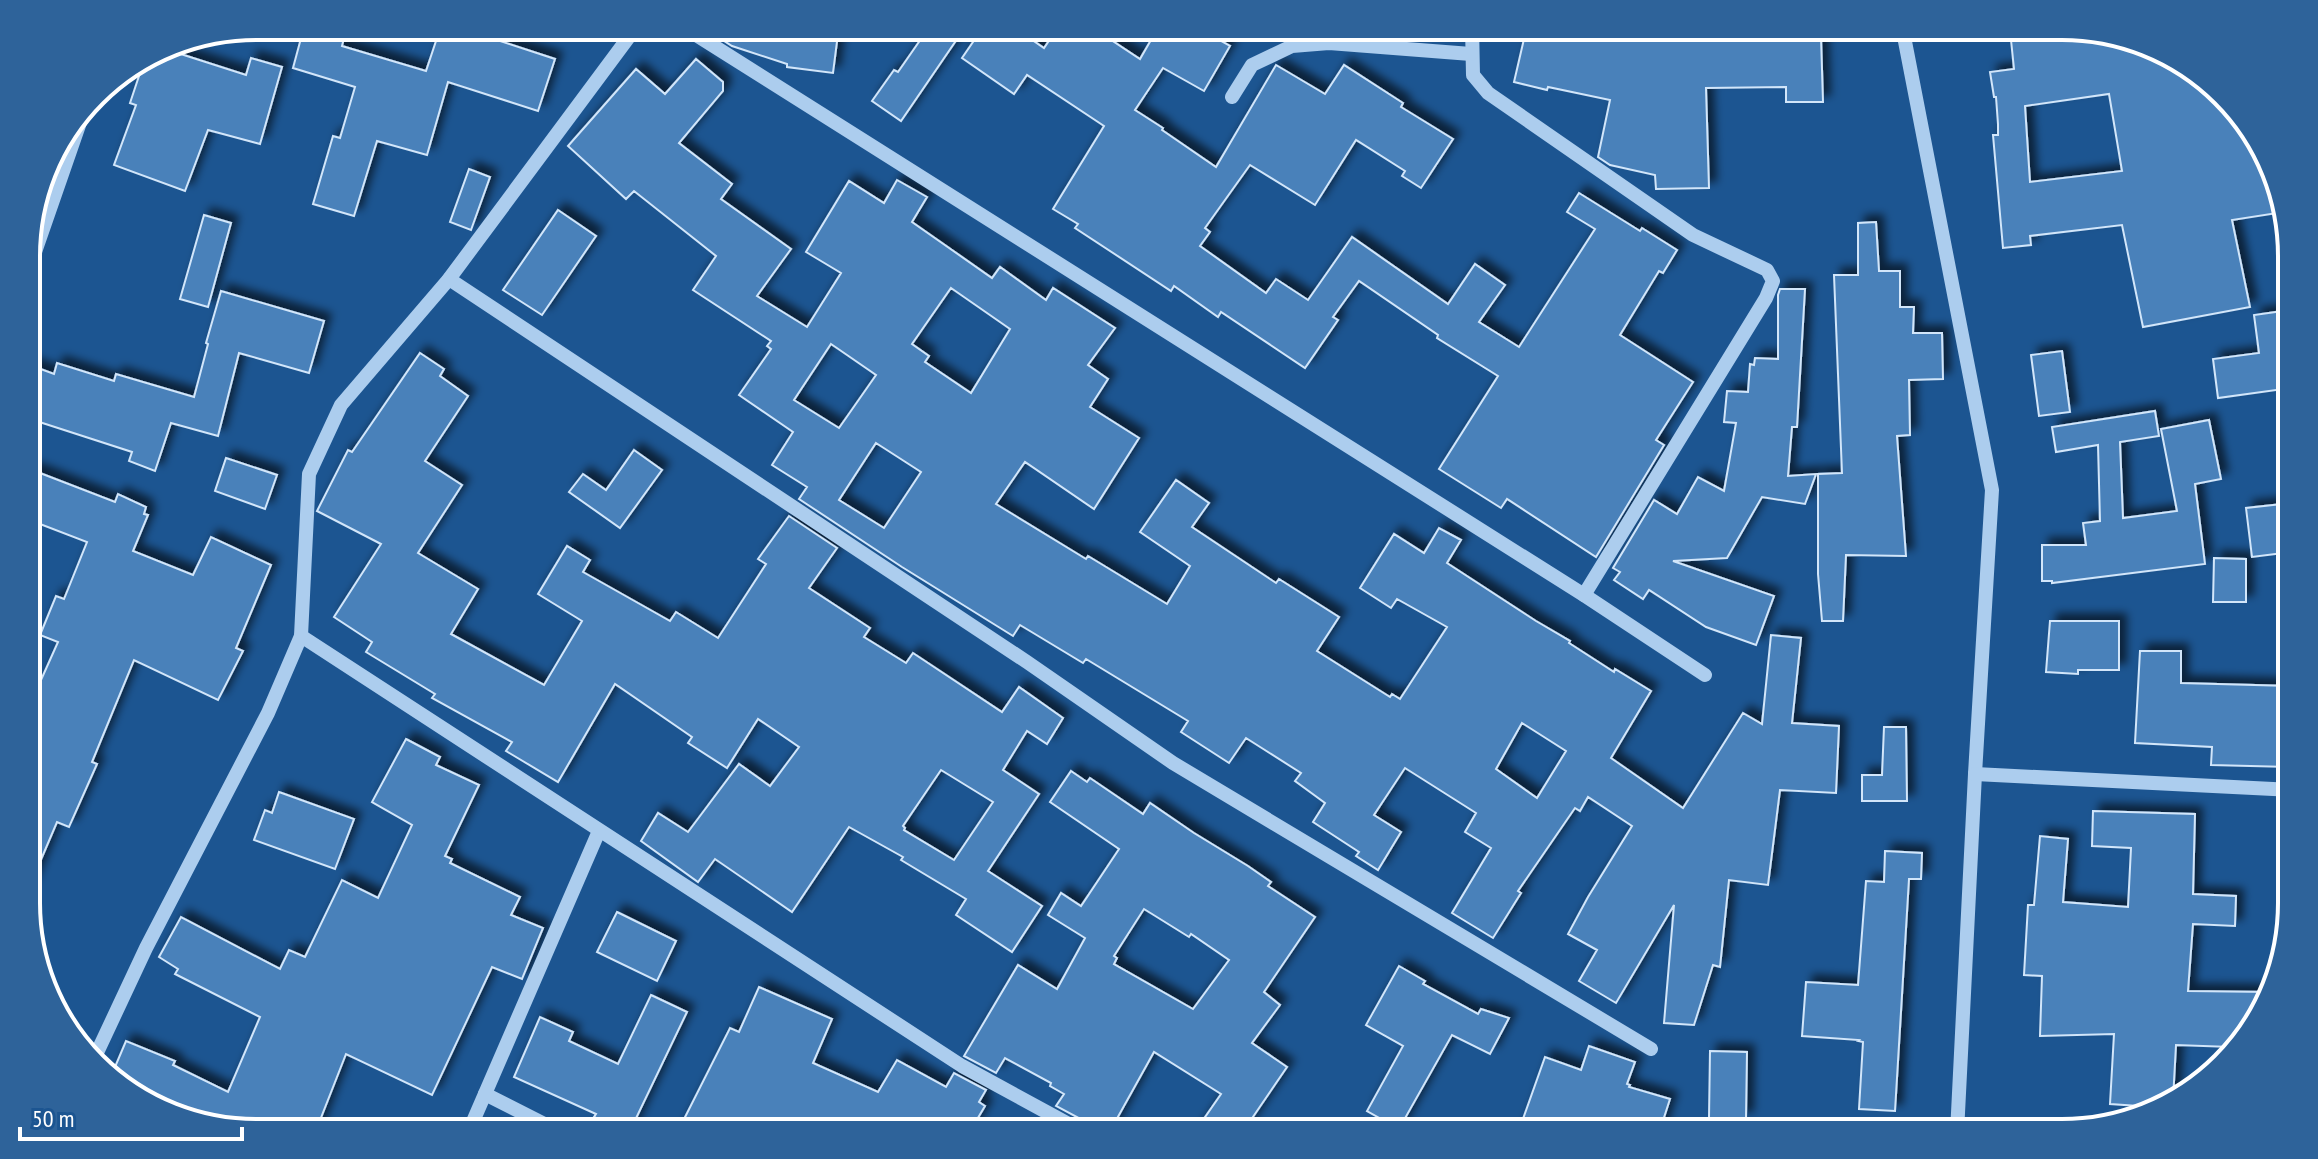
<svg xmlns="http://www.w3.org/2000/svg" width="2318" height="1159" font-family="'PT Sans Narrow',sans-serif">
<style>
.building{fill:#4981ba;stroke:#d2e6fa;stroke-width:2;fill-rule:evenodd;filter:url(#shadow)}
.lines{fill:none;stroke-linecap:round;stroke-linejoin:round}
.minor{stroke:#accdee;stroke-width:14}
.rim{fill:none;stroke:#fff;stroke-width:4}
</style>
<defs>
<filter id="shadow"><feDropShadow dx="7" dy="-7" stdDeviation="4" flood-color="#0009"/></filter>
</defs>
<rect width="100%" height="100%" fill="#1c5591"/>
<!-- building -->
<g class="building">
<polygon points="441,26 481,38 482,35 555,59 538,111 448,82 427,155 377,141 354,216 313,204 333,136 340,138 355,87 293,68 304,27 344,38 342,46 426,71"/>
<polygon points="701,26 839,26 833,73 787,67 787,64 732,46"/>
<polygon points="930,26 966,26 901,121 872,101 894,70 898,72"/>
<polygon points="984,26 1012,26 1044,48 1059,26 1090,26 1140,59 1159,26 1194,26 1230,46 1204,91 1163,68 1135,110 1163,128 1162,130 1216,167 1276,65 1325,94 1344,65 1403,103 1401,107 1453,139 1421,188 1402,176 1405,171 1356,140 1315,205 1250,165 1205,228 1210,232 1200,246 1266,293 1276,279 1308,300 1352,237 1448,304 1475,264 1505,285 1479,322 1519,347 1595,229 1567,212 1579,193 1640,231 1642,228 1677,250 1663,273 1659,271 1620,335 1693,382 1656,440 1664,445 1596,557 1507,499 1501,508 1439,469 1498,376 1437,338 1438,335 1359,281 1333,317 1338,320 1305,368 1221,312 1218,317 1174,286 1171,291 1075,228 1078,224 1053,209 1104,126 1027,75 1014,94 962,58"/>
<polygon points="1527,26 1807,26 1807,37 1821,37 1823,102 1786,102 1786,87 1706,88 1709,188 1656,189 1655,175 1610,165 1598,157 1610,100 1548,87 1547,90 1514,82"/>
<path d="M2087,32L2163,50L2245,116L2284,212L2232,220L2250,307L2143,327L2122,225L2030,236L2031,245L2003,248L1993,135H1998V124L1996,97H1994L1990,72L2014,69L2011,40ZM2109,94L2122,171L2030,182L2025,106Z"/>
<polygon points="162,48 246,75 251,58 282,67 260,144 208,130 185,191 114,165 136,105 130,103 145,58"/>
<path d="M696,59L723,82V91L679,143L732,184L721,199L791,249L757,296L807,327L841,273L806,252L849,181L884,203L897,180L927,197L912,222L992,278L1000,267L1046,300L1053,288L1115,328L1088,365L1108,379L1090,407L1139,438L1094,509L1025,462L996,504L1086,559L1088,556L1167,604L1190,566L1140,532L1176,480L1209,503L1192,527L1276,583L1279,579L1339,617L1317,651L1390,697L1392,694L1400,699L1447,627L1397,599L1391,608L1360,588L1394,534L1424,553L1439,528L1461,540L1447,563L1536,621L1570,641L1569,643L1614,672L1615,669L1651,691L1611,758L1683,808L1743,713L1762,724L1771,635L1801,638L1792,723L1839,726L1836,793L1780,790L1768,885L1729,880L1720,967L1713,965L1694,1025L1664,1023L1674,905L1616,1003L1579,981L1597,950L1568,934L1588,897L1632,826L1588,797L1580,811L1575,808L1518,891L1521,893L1493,938L1452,913L1491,848L1465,832L1476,813L1405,768L1374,815L1401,832L1378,870L1356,856L1359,852L1313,822L1325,803L1295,781L1301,773L1246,738L1229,763L1181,732L1188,721L1086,659L1083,663L1020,625L1013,636L902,567L799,499L807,487L772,465L793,432L739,395L771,349L767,346L771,341L693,290L716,256L634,191L626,199L568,146L636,69L665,94ZM951,288L1010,329L971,393L925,362L929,356L912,344ZM831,344L876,375L839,428L794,400ZM876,443L921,472L884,528L839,500ZM1522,723L1566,751L1537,798L1496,769Z"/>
<polygon points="469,169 490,177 471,230 450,222"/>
<polygon points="558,210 596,236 542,315 503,290"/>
<polygon points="204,215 231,223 208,307 180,299"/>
<polygon points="1876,222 1879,271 1900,271 1900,307 1914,307 1913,333 1942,333 1943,379 1909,380 1910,435 1897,436 1906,556 1846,555 1843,621 1822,621 1818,574 1818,474 1842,473 1834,275 1858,275 1858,223"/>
<polygon points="1780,289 1805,289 1797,427 1792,427 1788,476 1816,474 1805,504 1762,497 1727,558 1673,561 1774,596 1756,645 1706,627 1649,590 1643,599 1614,580 1620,572 1613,568 1654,500 1677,514 1698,477 1724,491 1736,423 1724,422 1727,391 1748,392 1750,364 1754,365 1755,358 1778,359 1778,295"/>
<polygon points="221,291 324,321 309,373 239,353 218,436 171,423 155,471 129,461 132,452 27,418 27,364 54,374 57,363 114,381 116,374 194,397 208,344 206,343"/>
<polygon points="2290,310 2291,388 2218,398 2213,359 2259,353 2254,315"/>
<polygon points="2062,351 2070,412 2039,416 2031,355"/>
<path d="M420,353L444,369L440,376L468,396L425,461L462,485L418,553L478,589L451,634L544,685L582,621L538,594L567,546L590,560L583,572L670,621L676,612L718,638L766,564L758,559L789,516L837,548L809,588L870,628L864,637L906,663L913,653L1002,712L1019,687L1063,718L1047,744L1027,731L1003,770L1039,794L988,871L1042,906L1012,952L956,915L966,899L901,860L903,857L849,827L792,912L715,859L698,882L641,841L658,813L688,832L739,764L770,786L799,747L758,719L727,768L688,743L692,737L615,684L558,782L506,751L512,742L432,698L435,694L366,652L372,642L334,617L381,544L317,511L348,450L352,452ZM941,770L993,802L954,860L904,830L905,828L903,826Z"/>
<polygon points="2155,411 2159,436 2120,442 2123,518 2177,511 2161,429 2209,420 2221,479 2195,484 2205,564 2052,583 2052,581 2042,581 2042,545 2086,545 2083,523 2100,521 2098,445 2056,452 2052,427"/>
<polygon points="634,450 662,470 620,528 569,492 583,474 606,490"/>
<polygon points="226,458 277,475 265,509 215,491"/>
<polygon points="27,468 115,502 118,494 146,507 144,514 148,515 133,551 193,575 211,537 271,565 236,648 243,651 218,700 134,660 92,762 97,764 69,827 57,822 28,890 28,709 58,642 40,635 56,596 64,599 87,542 27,519"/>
<polygon points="2291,503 2291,552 2252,557 2246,508"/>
<polygon points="2214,558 2246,559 2246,602 2213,602"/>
<polygon points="2050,621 2119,621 2119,670 2078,670 2078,674 2046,672"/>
<polygon points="2140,651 2181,651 2181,683 2291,686 2290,767 2211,765 2212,747 2135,743"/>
<polygon points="1884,727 1906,727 1907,801 1862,801 1862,775 1882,775"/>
<polygon points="406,739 440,757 436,765 479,785 445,856 452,859 450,863 520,897 511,915 543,928 522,979 492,967 432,1095 346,1054 315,1133 256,1133 155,1110 145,1102 148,1095 125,1085 112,1074 126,1041 175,1061 173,1065 228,1092 260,1017 175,974 178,969 159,957 181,917 280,969 289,950 305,957 342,880 378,898 412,825 372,802"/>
<path d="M1071,771L1087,782L1090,778L1143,814L1150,803L1194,833L1248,866L1271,882L1268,886L1315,917L1264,992L1280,1005L1252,1043L1287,1067L1242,1133H1194L1221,1094L1154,1052L1109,1133H1095L1090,1124L1056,1106L1064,1094L1050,1086L1051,1083L1005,1058L996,1073L964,1056L1018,965L1057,989L1085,938L1048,915L1061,893L1081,906L1119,849L1050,802ZM1144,909L1189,937L1191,934L1229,960L1193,1009L1114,964L1117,958L1114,956Z"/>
<polygon points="279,792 354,819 335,869 254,840 265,810 272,813"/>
<polygon points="2093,811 2195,814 2193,894 2236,896 2235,926 2193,924 2188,991 2271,992 2268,1004 2231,1047 2176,1045 2173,1100 2154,1107 2110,1104 2114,1034 2040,1036 2042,976 2024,975 2028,905 2034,905 2040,836 2068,839 2063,902 2128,907 2131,848 2092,846"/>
<polygon points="1885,851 1922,853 1921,879 1909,879 1895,1111 1859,1109 1863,1042 1858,1041 1859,1040 1802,1036 1806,982 1858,985 1866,881 1884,882"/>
<polygon points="617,912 676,941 657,981 597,952"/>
<polygon points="1399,966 1425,981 1423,984 1478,1014 1481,1009 1509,1018 1490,1054 1452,1035 1399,1129 1367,1111 1403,1046 1366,1025"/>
<polygon points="759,987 832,1019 813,1063 878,1092 897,1060 946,1087 954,1073 986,1090 979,1102 985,1106 969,1133 677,1133 730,1028 739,1032"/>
<polygon points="651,995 687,1012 629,1133 624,1133 594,1117 596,1114 514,1077 540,1017 573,1032 569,1041 618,1064"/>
<polygon points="1589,1046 1635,1062 1627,1084 1630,1085 1629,1087 1670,1099 1659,1133 1518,1133 1545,1057 1581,1070"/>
<polygon points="1710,1051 1747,1052 1746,1118 1709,1118"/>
</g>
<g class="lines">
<!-- minor -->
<g class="minor">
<polyline points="682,26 1584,595 1705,675"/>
<polyline points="1472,26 1473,75 1488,93 1693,235 1767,270 1773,281 1766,298 1584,595"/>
<polyline points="1902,26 1992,490 1975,774 1957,1133"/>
<polyline points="1232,97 1252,65 1292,46 1329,43 1471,54"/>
<polyline points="27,275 85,108"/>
<polyline points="449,279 1027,662 1173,763 1651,1049"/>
<polyline points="301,636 962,1066 1085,1133"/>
<polyline points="1975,774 2292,790"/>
<polyline points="94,1059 146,948 268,713 301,636 309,474 341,405 449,279 637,26"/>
<polyline points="485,1094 562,1133"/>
<polyline points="468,1133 599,831"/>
</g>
</g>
<!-- crop -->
<path d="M0 0H2318V1159H0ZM256 40H2062A216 216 0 0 1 2278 256V903A216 216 0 0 1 2062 1119H256A216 216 0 0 1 40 903V256A216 216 0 0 1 256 40Z" fill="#2e639a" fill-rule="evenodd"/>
<path class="rim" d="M256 40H2062A216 216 0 0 1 2278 256V903A216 216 0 0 1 2062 1119H256A216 216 0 0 1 40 903V256A216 216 0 0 1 256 40Z"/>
<!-- scale -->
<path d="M20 1127v12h222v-12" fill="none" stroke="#ffffff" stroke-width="4"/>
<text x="32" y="1127" font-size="24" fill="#ffffff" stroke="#1c5591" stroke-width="6" paint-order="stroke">50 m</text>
</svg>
